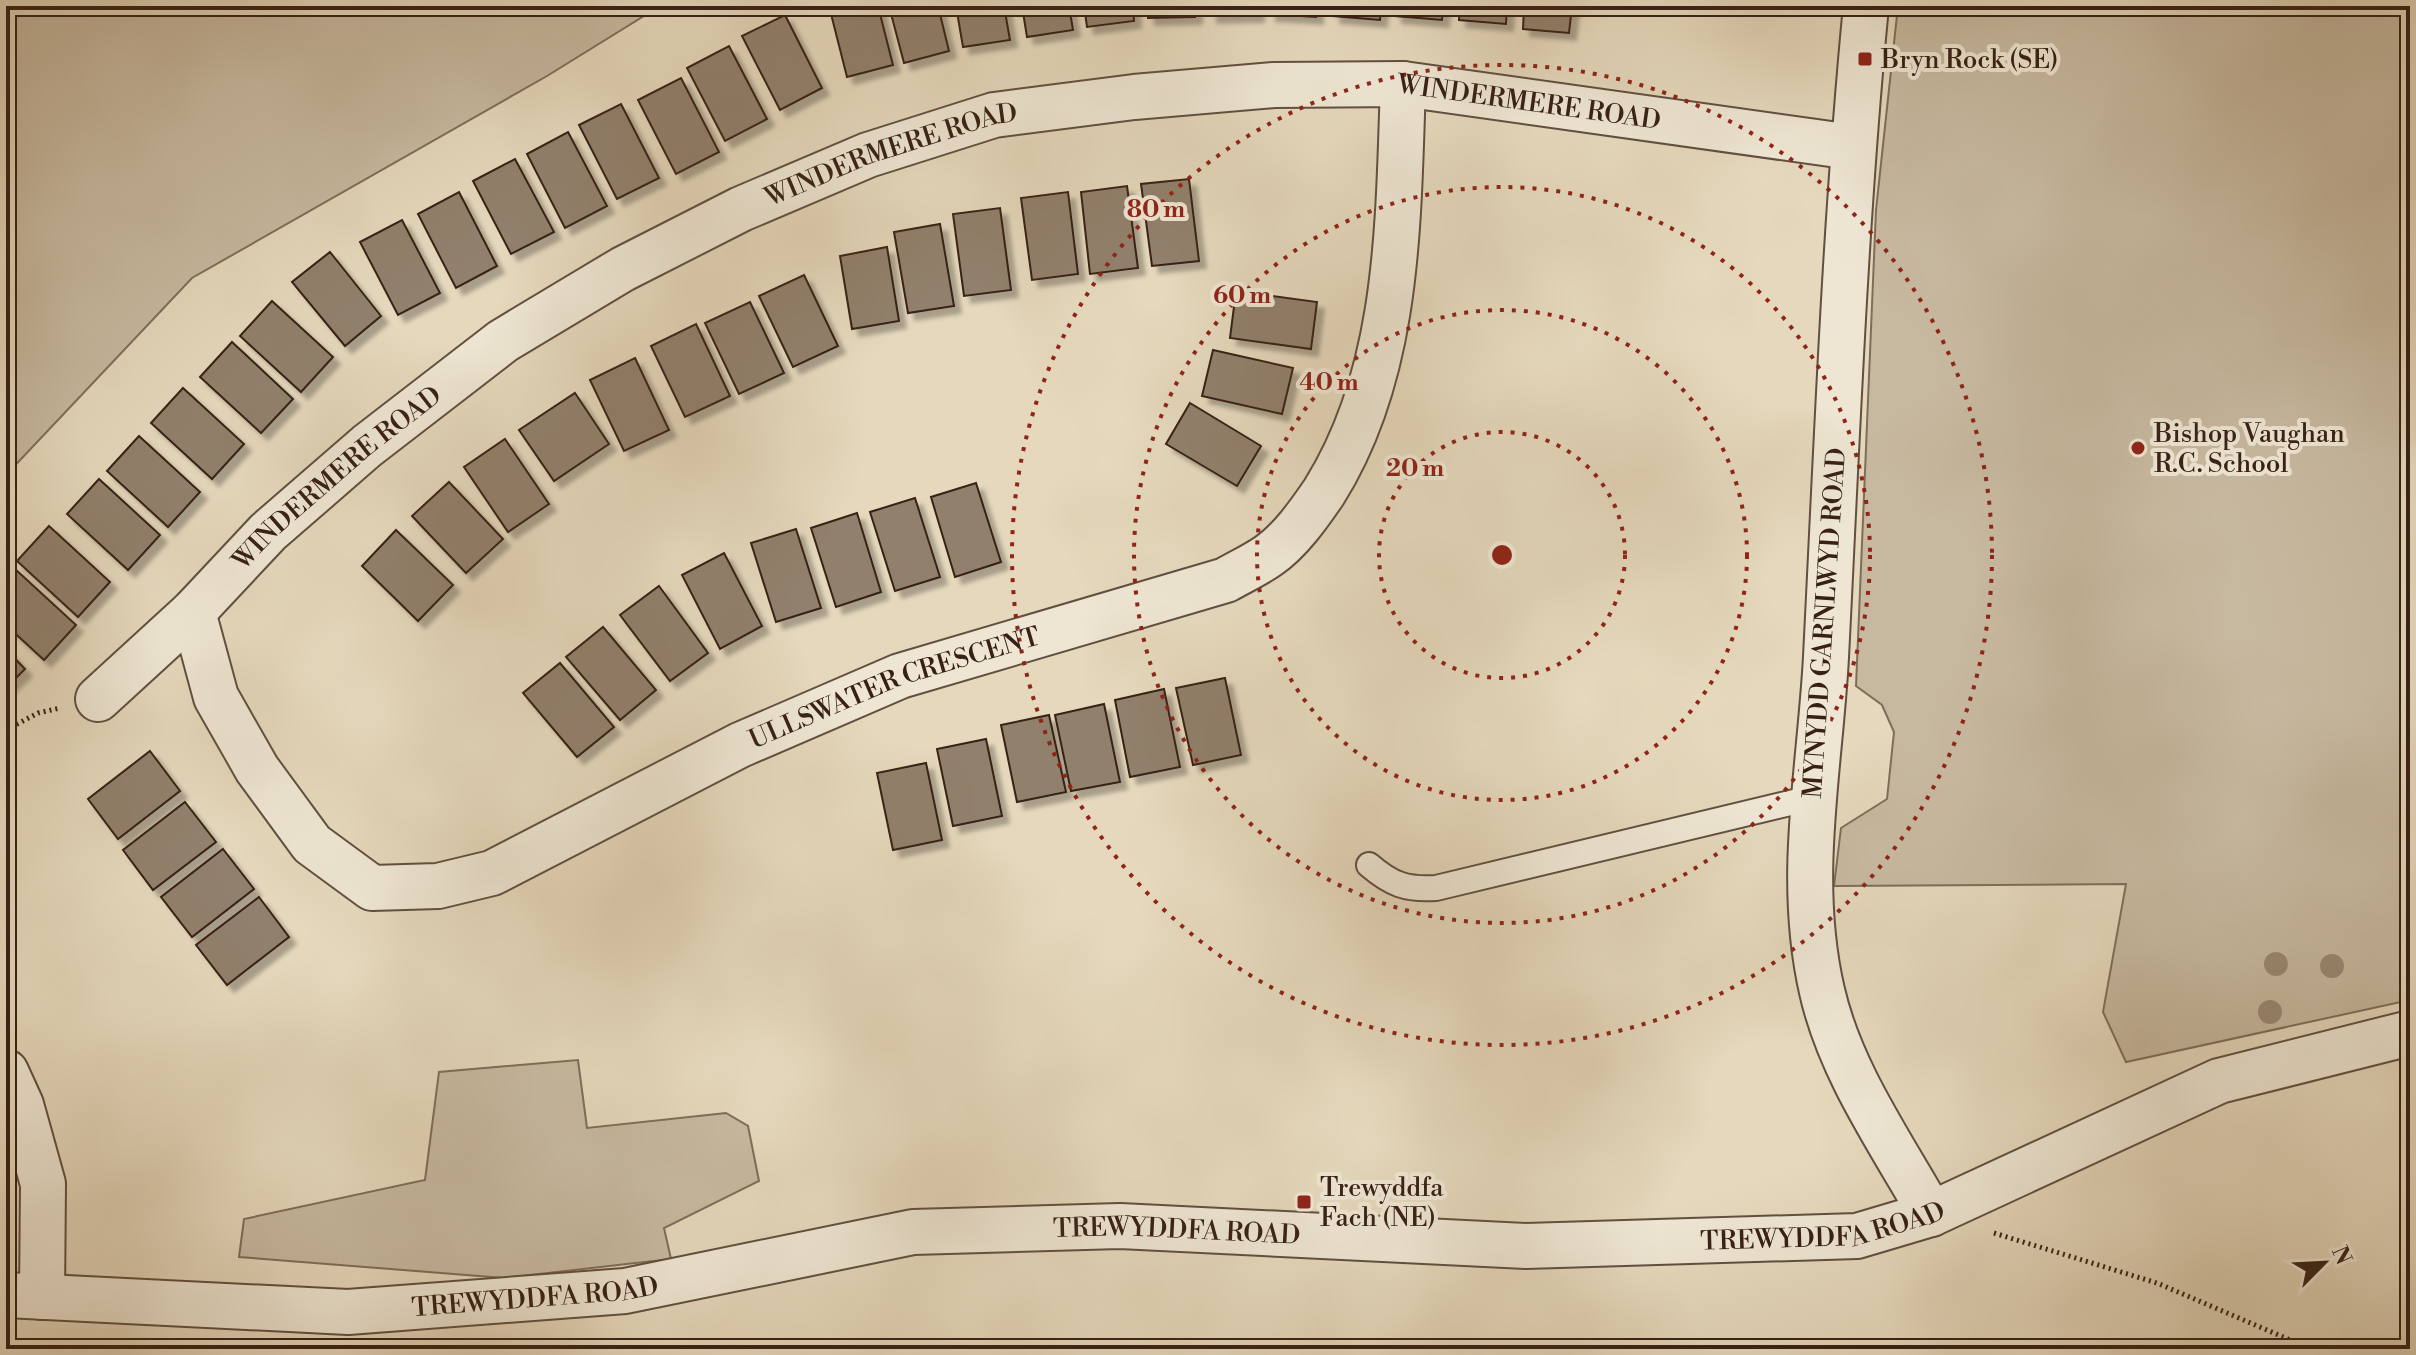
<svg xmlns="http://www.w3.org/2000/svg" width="2416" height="1355" font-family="'Libre Bodoni',serif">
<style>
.green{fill:#c7b9a0;stroke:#7f6d5b;stroke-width:2}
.building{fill:#91806c;stroke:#372116;stroke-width:2;filter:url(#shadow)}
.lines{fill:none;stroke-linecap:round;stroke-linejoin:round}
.lane-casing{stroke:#624f40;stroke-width:28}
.street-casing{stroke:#624f40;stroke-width:48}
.path{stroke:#372116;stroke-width:5;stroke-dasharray:2 4;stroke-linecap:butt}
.lane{stroke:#eee6d3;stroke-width:24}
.street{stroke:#eee6d3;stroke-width:44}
.tree{fill:#998873}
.ring{fill:none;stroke:#8f2418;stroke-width:4;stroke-dasharray:4 8}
.poi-dot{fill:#8f2418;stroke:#eee6d3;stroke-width:3}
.labels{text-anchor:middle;stroke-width:8;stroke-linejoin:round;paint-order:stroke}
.poi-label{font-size:26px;fill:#372116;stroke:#eee6d3;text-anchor:start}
.street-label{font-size:26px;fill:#372116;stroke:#eee6d3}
.centre{fill:#8f2418;stroke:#eee6d3;stroke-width:4}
.ring-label{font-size:24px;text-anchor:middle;font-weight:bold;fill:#8f2418;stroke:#eee6d3;stroke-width:8;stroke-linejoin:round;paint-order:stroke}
</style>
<defs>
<filter id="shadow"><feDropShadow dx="7" dy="7" stdDeviation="2" flood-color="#0004"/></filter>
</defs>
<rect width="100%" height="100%" fill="#e5d8bc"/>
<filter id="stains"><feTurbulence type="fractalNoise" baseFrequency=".0025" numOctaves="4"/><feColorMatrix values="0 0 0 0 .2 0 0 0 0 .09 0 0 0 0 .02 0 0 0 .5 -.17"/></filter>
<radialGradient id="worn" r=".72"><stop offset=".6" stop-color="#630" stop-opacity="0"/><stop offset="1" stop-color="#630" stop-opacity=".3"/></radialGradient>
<!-- green -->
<g class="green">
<polygon points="6,6 660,6 547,76 192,278 6,475"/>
<polygon points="1898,6 2410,6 2410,1000 2126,1062 2103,1012 2126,884 1834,886 1841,828 1887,799 1894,732 1882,705 1856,686 1876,210"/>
<polygon points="578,1060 587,1128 726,1113 748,1126 759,1181 664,1228 671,1259 504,1278 239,1257 244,1219 425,1180 439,1072"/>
</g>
<!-- building -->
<g class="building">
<polygon points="829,6 878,6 893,65 847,77"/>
<polygon points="889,6 938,6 949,51 904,63"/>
<polygon points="956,6 1004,6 1010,40 963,47"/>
<polygon points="1022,6 1069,6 1073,30 1027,37"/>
<polygon points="1084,6 1133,6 1134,21 1087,27"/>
<polygon points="1147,6 1195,6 1195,17 1148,18"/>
<polygon points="1210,6 1257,6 1257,15 1210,16"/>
<polygon points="1269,6 1316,6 1316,17 1269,14"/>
<polygon points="1334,6 1381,6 1380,20 1333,16"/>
<polygon points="1395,6 1443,6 1442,20 1395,16"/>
<polygon points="1460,6 1507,6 1506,24 1459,20"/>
<polygon points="1524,6 1572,6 1569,33 1523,29"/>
<polygon points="785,15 822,88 780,110 742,36"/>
<polygon points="729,46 767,119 725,141 687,68"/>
<polygon points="681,78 719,152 676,174 638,100"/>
<polygon points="621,104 659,178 617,199 579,125"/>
<polygon points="568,132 607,206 565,228 527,154"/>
<polygon points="515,159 554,232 511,254 473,181"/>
<polygon points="1189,179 1199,261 1152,266 1141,184"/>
<polygon points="1127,186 1138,268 1090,274 1081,192"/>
<polygon points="459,192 497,266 456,288 418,214"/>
<polygon points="1068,192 1078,274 1032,280 1021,198"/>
<polygon points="1000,208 1011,290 964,296 953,214"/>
<polygon points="402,220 440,293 398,315 360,242"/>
<polygon points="940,224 954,306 908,313 894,232"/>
<polygon points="887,247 899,321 852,329 840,256"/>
<polygon points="330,252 381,316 345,346 292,282"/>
<polygon points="804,275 838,346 793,367 759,296"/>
<polygon points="1236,291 1317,302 1311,349 1230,338"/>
<polygon points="272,301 333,357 301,392 240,336"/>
<polygon points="750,302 784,373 739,394 705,323"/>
<polygon points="696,324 730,396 685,417 651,346"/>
<polygon points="232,342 293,399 261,433 200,377"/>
<polygon points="1213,350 1293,368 1282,414 1202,396"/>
<polygon points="635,358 669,430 624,451 590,380"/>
<polygon points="183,388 244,444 212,479 151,423"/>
<polygon points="575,393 609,444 554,481 519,430"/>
<polygon points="1190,403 1261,446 1237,486 1166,444"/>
<polygon points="139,436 200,492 168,527 107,471"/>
<polygon points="505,439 549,504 508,532 464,467"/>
<polygon points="99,479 160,535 128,570 67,514"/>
<polygon points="449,482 503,539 466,573 412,516"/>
<polygon points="976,483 1001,562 955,577 931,497"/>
<polygon points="915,498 940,577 895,591 870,512"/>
<polygon points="857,513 881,592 836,607 811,528"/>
<polygon points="49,526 110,582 78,617 17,561"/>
<polygon points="796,529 821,608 776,622 751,543"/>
<polygon points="396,530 453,585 418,621 362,566"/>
<polygon points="724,553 762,626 720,649 682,575"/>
<polygon points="15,569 76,625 44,660 6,625 6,579"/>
<polygon points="659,586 708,653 670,681 620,615"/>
<polygon points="603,627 656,690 620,720 566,657"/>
<polygon points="6,649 25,669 6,688"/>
<polygon points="560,663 614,727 577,757 523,693"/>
<polygon points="1225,678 1241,755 1193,765 1176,688"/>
<polygon points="1164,689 1180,767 1130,777 1115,700"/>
<polygon points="1104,704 1120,782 1071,791 1055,715"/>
<polygon points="1049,715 1066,792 1017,802 1001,725"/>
<polygon points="986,739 1002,816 953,826 937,749"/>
<polygon points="150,751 180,791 118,839 88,799"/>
<polygon points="926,763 942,840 893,850 877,773"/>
<polygon points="185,802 216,842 153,890 123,850"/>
<polygon points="223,849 254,889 192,937 161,897"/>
<polygon points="259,897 289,937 227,985 196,945"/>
</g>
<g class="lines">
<defs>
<path id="lane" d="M1369,865C1391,884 1406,890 1436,888L1811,798"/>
<g id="street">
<path d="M1866,6C1845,223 1837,440 1826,657C1820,770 1796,878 1822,991C1840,1071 1891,1143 1931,1214"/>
<path id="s1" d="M193,612L216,697L257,769L312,844L372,888L438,886L492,873L740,745L900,676L1226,580C1240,572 1255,565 1268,556C1290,541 1309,514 1324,492C1400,371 1398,222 1403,84"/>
<path id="s2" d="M98,699L193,612L268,532L367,446L503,341L623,269L741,209L868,155L994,115L1134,97L1274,85L1403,84L1852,147"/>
<polyline points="6,1072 21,1105 43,1184 42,1297"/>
<path id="s3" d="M6,1295L348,1312L625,1291L913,1232L1120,1226L1526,1246L1857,1236L1931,1214L2219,1081L2410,1033"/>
</g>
</defs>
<!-- lane casing -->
<use href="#lane" class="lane-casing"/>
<!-- street casing -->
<use href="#street" class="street-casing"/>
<!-- path -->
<g class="path">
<polyline points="6,730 38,713 60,708"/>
<polyline points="1994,1233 2157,1283 2288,1339 2287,1349"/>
</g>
<!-- lane -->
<use href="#lane" class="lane"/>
<!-- street -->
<use href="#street" class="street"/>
</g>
<!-- trees -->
<g class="tree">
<circle cx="2276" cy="964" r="12"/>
<circle cx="2332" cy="966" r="12"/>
<circle cx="2270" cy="1012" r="12"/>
</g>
<!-- distance rings -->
<g class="ring">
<circle cx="1502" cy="555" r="123"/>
<circle cx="1502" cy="555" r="245"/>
<circle cx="1502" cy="555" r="368"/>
<circle cx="1502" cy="555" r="490"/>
</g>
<!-- markers -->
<g class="poi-dot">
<rect x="1857" y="51" width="16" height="16" rx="4"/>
<circle cx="2138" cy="448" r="8"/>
<rect x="1296" y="1194" width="16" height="16" rx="4"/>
</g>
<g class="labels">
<!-- poi labels -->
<g class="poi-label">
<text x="1881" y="68">Bryn Rock (SE)</text>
<text x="2154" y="442">Bishop Vaughan<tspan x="2154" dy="30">R.C. School</tspan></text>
<text x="1320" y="1196">Trewyddfa<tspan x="1320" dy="30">Fach (NE)</tspan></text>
</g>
<!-- street labels -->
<g class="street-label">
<text dy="9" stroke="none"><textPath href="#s2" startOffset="1622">WINDERMERE ROAD</textPath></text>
<text dy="9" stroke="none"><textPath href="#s2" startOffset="974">WINDERMERE ROAD</textPath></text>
<text dy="9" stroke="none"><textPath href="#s2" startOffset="326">WINDERMERE ROAD</textPath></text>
<text transform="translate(1824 623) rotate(-86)" y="9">MYNYDD GARNLWYD ROAD</text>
<text dy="9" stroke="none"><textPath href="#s1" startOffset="904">ULLSWATER CRESCENT</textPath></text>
<text dy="9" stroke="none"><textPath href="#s3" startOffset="1826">TREWYDDFA ROAD</textPath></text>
<text dy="9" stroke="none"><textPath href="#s3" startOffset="1178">TREWYDDFA ROAD</textPath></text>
<text dy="9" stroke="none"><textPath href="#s3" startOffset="530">TREWYDDFA ROAD</textPath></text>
</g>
</g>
<circle cx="1502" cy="555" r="12" class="centre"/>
<g class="ring-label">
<text x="1156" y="217">80 m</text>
<text x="1242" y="303">60 m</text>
<text x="1329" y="390">40 m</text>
<text x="1415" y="476">20 m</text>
</g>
<!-- margin -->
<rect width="2416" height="1355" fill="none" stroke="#e5d8bc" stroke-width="32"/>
<rect x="8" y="8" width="2400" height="1339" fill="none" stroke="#372116" stroke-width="4"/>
<rect x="16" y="16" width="2384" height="1323" fill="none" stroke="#372116" stroke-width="2"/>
<!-- north arrow -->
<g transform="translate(2324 1263) rotate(66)" stroke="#eee6d3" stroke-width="6" paint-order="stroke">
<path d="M0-6L14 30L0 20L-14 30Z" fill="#372116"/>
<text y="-12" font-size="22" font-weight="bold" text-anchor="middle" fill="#372116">N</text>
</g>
<rect width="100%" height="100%" filter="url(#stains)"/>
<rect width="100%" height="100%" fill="url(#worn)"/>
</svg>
